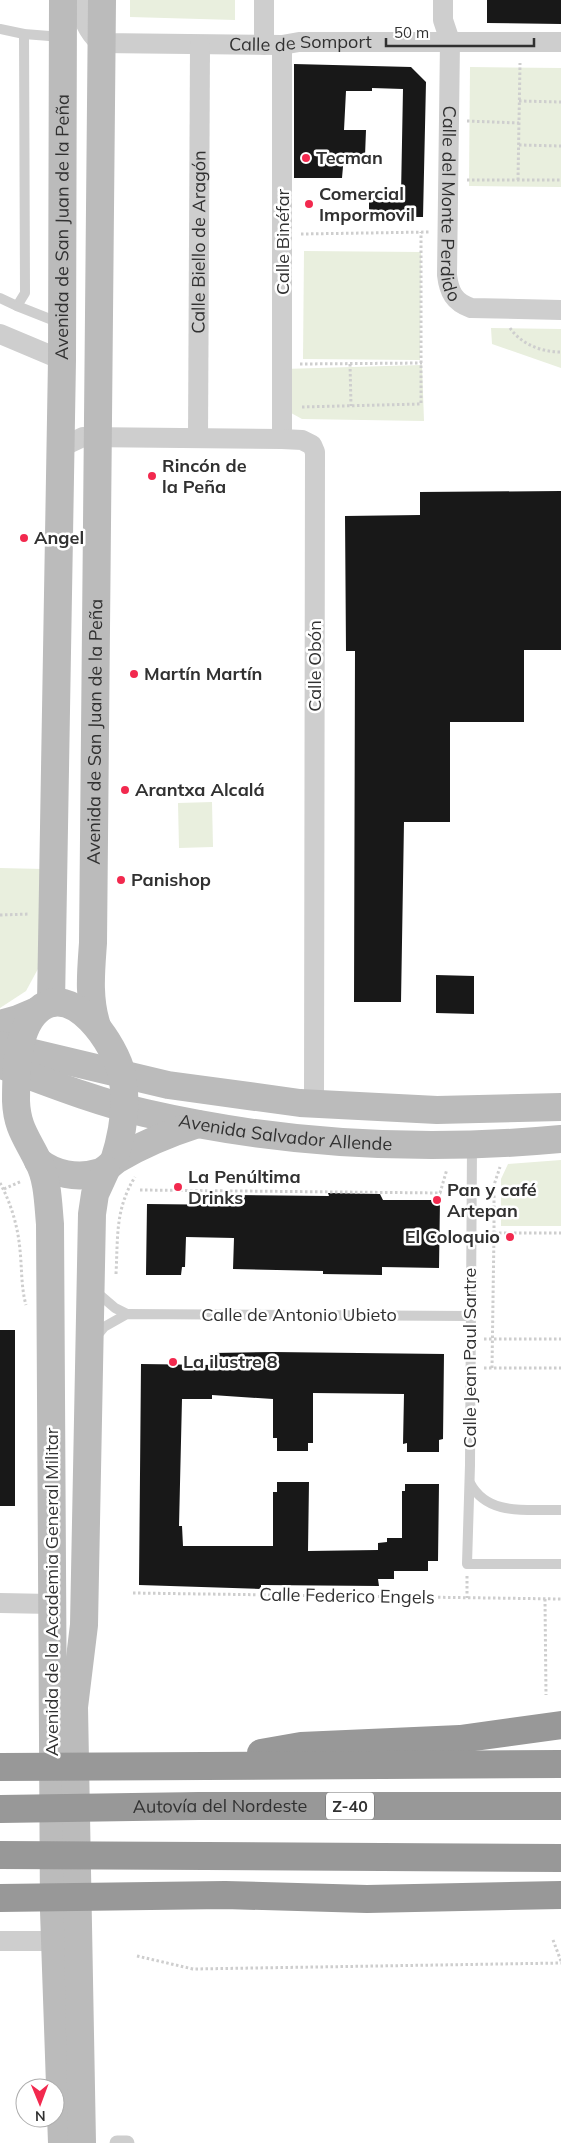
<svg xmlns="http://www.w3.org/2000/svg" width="561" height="2143" font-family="Mulish,sans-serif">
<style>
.green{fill:#e9efde}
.building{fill:#181818}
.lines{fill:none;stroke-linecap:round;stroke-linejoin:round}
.path{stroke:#cecece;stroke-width:3;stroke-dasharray:2.5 2.5;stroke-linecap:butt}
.service{stroke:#cecece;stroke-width:10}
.pedestrian{stroke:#cecece;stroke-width:15}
.minor{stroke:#cecece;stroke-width:20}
.secondary{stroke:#bbb;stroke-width:28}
.motorway{stroke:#989898;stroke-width:28}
.poi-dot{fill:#f2294e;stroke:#fff;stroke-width:2}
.labels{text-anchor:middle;stroke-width:5;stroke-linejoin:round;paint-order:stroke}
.shield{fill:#fff;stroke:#6f6f6f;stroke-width:1}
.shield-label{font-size:16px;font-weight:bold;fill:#313131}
.street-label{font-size:18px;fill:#313131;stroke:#fff}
.poi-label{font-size:18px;font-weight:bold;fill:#313131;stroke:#fff;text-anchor:start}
</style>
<rect width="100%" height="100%" fill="#fff"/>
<!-- green -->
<g class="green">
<polygon points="130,0 235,0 235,20 130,17"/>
<polygon points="470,67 561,68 561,187 469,186"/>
<polygon points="304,251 421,252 420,360 303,359"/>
<polygon points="491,328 561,329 561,368 492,344"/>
<polygon points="422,365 424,421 302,419 282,408 283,369"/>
<polygon points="212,802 213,847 179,848 178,803"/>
<polygon points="0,868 44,869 39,967 26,991 0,1008"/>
<polygon points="561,1160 561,1226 501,1226 501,1179 508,1164"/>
</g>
<!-- building -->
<g class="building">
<polygon points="487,0 561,0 561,24 487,23"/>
<polygon points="294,64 411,67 426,82 423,217 369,217 369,194 401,195 403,89 372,88 372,91 346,91 344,130 366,130 365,156 344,155 342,178 294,178"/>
<polygon points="561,491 561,650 524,650 524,722 450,722 450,822 404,822 401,1002 354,1002 355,651 346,651 345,516 420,515 420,492"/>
<polygon points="436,975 474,976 474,1014 436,1013"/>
<polygon points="328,1193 380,1194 383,1200 440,1200 439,1268 382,1267 382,1275 323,1274 323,1271 233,1269 234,1238 186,1237 185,1267 182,1267 181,1275 146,1275 147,1204 236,1205 237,1195 329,1196"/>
<rect x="0" y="1330" width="15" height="176"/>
<polygon points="273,1352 444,1354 443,1439 439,1440 439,1452 407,1452 407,1443 403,1444 404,1394 313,1393 313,1443 308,1443 308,1451 277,1451 277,1438 273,1438 273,1399 212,1395 212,1399 182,1399 179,1526 182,1526 183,1546 273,1546 273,1492 277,1492 277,1482 309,1482 308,1551 378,1550 378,1543 387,1542 387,1538 402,1538 402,1491 405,1491 405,1484 439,1484 438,1561 428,1561 428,1571 394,1571 394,1579 378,1579 379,1586 261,1585 261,1589 139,1585 141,1364 213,1365 214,1353"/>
</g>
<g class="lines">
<!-- path -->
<g class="path">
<polyline points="519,101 561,102"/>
<polyline points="467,121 519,123"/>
<polyline points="519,145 561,146"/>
<polyline points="467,180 561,180"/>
<polyline points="518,180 520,63"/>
<polyline points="301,234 430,232"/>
<path d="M510,328C521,344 541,352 561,352"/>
<polyline points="300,364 422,363"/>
<polyline points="350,364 351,406"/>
<polyline points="302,407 421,404 421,232"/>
<polyline points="0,915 29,914"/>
<path d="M0,1183C11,1203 18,1227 20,1250C22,1269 21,1287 26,1305"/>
<polyline points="4,1189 22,1181"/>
<polyline points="140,1190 440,1193 447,1169"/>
<polyline points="494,1233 494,1185 500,1167"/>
<path d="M116,1274C118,1237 115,1209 135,1177"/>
<polyline points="484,1339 561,1339"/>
<polyline points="484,1368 561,1368"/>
<polyline points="492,1368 494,1233 561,1233"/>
<polyline points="467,1576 467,1598"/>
<polyline points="133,1593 561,1599"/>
<polyline points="545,1599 546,1695"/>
<polyline points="553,1940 561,1961"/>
<polyline points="137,1956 193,1969 561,1963"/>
</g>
<!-- service -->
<g class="service">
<polyline points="0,29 24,34 62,37"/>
<polyline points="0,298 17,306 25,293 24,34"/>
<polyline points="17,306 60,323"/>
<polyline points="472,1145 470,1465 467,1564 561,1564"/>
<polyline points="94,1290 115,1308 127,1314"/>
<polyline points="95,1338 104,1327 127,1314 470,1316"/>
<path d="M470,1483C488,1517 528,1509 561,1510"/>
</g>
<!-- pedestrian -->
<polyline class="pedestrian" points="117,2143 127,2143"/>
<!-- minor -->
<g class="minor">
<path id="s1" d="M81,0C81,18 87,31 100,43L282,45L299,42H561"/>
<path id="s2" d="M443,0V20L450,41L447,275C449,292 454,302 471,308L561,310"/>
<polyline points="264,45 264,0"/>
<polyline points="0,334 62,360"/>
<path id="s3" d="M198,438L200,45"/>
<polyline points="282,439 282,45"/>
<polyline points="60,453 66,445 83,437 282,439 302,440 312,445 315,452 314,1104"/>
<polyline points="0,1603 51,1604"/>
<polyline points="0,1941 56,1941"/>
</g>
<!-- secondary -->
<g class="secondary">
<path id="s4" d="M51,1003L62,360L63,0"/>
<polyline points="0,1024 18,1019 37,1011"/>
<path id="s5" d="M97,1026C88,999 91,971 93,943L102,0"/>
<polyline points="0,1045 168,1085 300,1103 437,1110 561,1107"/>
<path id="s6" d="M1,1065C47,1082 97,1102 145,1113C280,1144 422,1152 561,1139"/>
<path d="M38,1161C54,1174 77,1179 97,1173C106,1171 109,1165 116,1160C141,1145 170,1133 198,1124"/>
<path d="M62,2143L54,1911L50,1224C48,1203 48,1179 38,1161C27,1138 17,1128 16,1101C16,1074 16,1031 37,1011C72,978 116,1046 122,1075C128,1105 123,1133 114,1161"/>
<polyline points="82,2143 74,1707 84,1625 92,1214 95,1194 106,1170"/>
</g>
<!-- motorway -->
<g class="motorway">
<polyline points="261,1753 301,1746 460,1739 561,1725"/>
<polyline points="0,1767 561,1764"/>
<path id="s7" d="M0,1809L199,1806H561"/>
<polyline points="0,1855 561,1858"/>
<polyline points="0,1898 225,1895 367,1899 561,1895"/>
</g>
</g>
<!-- markers -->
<g class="poi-dot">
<circle cx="306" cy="158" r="5"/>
<circle cx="309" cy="204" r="5"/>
<circle cx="152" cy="476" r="5"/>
<circle cx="24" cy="538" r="5"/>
<circle cx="134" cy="674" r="5"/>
<circle cx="125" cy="790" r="5"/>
<circle cx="121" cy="880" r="5"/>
<circle cx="178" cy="1187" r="5"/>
<circle cx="437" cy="1200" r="5"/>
<circle cx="510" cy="1237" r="5"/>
<circle cx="173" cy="1362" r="5"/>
</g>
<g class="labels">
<!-- shield labels -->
<rect class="shield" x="326" y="1792.5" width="48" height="27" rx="4"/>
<g class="shield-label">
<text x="350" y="1812">Z-40</text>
</g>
<!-- street labels -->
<g class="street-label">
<text dy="6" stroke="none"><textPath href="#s1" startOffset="249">Calle de Somport</textPath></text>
<text dy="6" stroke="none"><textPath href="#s2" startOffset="205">Calle del Monte Perdido</textPath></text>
<text dy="6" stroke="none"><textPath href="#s4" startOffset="776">Avenida de San Juan de la Peña</textPath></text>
<text dy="6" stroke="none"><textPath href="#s3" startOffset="196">Calle Biello de Aragón</textPath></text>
<text transform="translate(283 242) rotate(-90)" y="6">Calle Binéfar</text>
<text transform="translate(315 666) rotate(-90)" y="6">Calle Obón</text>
<text dy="6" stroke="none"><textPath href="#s5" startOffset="295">Avenida de San Juan de la Peña</textPath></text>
<text dy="6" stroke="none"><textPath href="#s6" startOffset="294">Avenida Salvador Allende</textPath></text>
<text x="299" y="1321">Calle de Antonio Ubieto</text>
<text transform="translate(470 1358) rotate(-90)" y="6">Calle Jean Paul Sartre</text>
<text transform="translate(52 1592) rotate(-90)" y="6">Avenida de la Academia General Militar</text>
<text transform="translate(347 1596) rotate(1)" y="6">Calle Federico Engels</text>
<text dy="6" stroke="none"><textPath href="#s7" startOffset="220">Autovía del Nordeste</textPath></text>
</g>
<!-- poi labels -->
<g class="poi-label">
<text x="316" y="164">Tecman</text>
<text x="319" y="200">Comercial<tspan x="319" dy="21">Impormovil</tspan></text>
<text x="162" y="472">Rincón de<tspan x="162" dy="21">la Peña</tspan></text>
<text x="34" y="544">Angel</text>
<text x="144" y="680">Martín Martín</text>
<text x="135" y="796">Arantxa Alcalá</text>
<text x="131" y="886">Panishop</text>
<text x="188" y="1183">La Penúltima<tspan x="188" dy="21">Drinks</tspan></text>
<text x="447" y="1196">Pan y café<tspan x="447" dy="21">Artepan</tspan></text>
<text x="500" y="1243" text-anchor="end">El Coloquio</text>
<text x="183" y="1368">La ilustre 8</text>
</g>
</g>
<!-- north arrow -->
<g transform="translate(40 2103) rotate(179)"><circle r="24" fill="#ffffff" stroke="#adadad"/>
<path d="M0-4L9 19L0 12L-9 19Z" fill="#f2294e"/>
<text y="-8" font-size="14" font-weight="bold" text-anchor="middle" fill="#313131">N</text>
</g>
<!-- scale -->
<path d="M386 38v8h148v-8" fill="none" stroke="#313131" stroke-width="2.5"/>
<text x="394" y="38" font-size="15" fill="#313131" stroke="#ffffff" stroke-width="4" paint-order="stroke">50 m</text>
</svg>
